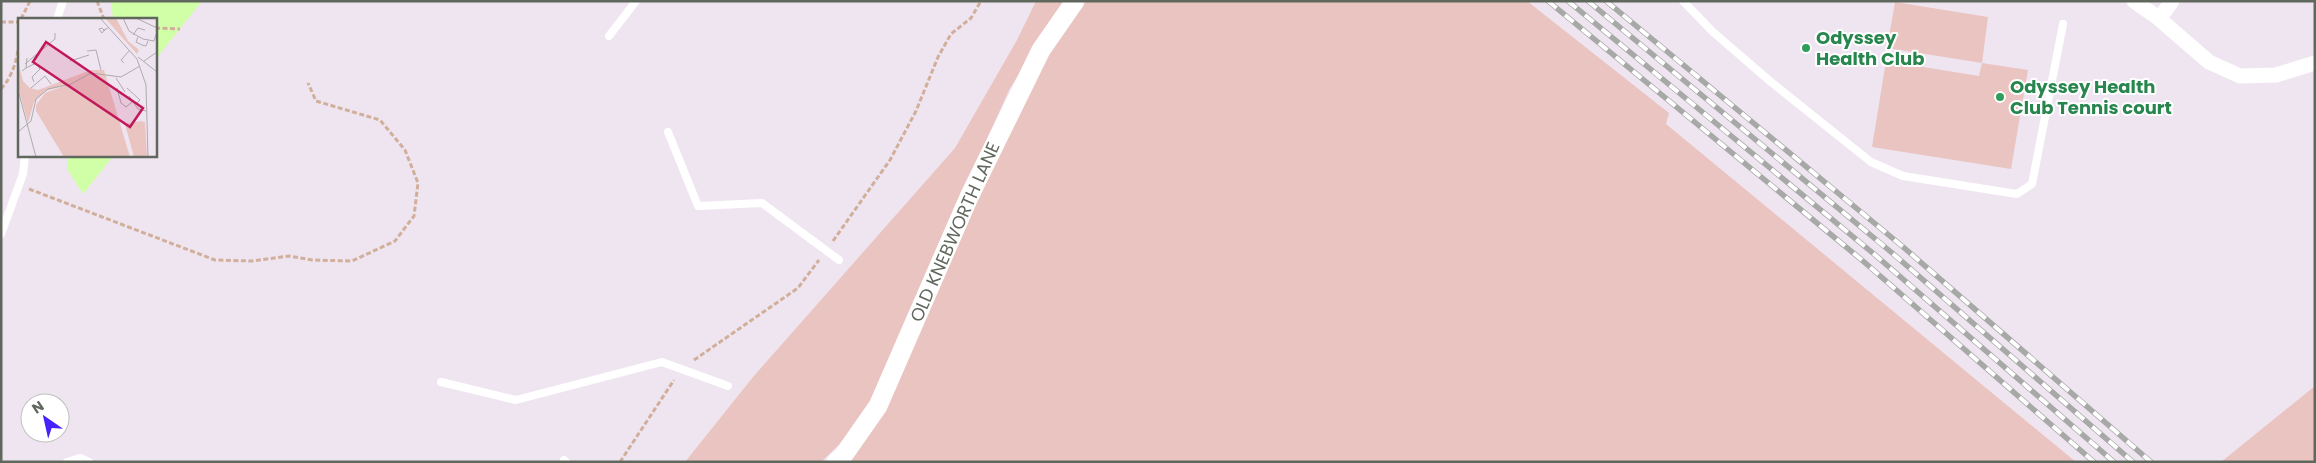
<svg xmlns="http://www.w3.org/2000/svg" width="2316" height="463" font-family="Poppins,sans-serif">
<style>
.green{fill:#eac4c0}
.water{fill:#d0ffa7}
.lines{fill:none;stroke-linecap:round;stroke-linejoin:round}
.path{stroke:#d1af9a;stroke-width:3;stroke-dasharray:5 2.5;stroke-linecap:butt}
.service{stroke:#fff;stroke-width:8}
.minor{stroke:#fff;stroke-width:15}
.tertiary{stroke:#fff;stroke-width:19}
.rail-casing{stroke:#a7a9a6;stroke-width:5.5}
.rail{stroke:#fff;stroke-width:4;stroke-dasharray:11;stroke-linecap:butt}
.leisure-dot{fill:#2e9e5b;stroke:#fff;stroke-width:2}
.labels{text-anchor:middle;stroke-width:4;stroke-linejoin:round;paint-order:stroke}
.leisure-label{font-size:18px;font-weight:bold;fill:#27864d;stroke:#fff;text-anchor:start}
.street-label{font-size:18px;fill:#60675d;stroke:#fff}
.inset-road{fill:none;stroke:#adabad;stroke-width:1}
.view{fill:#c2185b;fill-opacity:0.15;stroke:#c2185b;stroke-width:2.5}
.inset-edge{fill:none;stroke:#60675d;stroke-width:2.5}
</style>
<rect width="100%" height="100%" fill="#efe5f1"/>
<!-- green -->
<g class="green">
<polygon points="1036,1 1065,1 1009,90 871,400 842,442 821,462 685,462 753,377 955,148 1017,40"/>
<polygon points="1087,1 1527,1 1669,113 1666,124 2076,462 847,462 1050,49 1081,6"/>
<polygon points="1895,2 1988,17 1982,63 2028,70 2011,169 1872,147 1886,61 1979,76 1982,63 1887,48"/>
<polygon points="2315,386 2315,462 2221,462"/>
</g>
<!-- water -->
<g class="water">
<polygon points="111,1 202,1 155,60 155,19 113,19"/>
<polygon points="67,155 114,155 83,194 67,169"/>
</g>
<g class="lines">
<!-- path -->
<g class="path">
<polyline points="97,1 104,19"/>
<polyline points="21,19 30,1"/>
<polyline points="1,22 19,22"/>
<polyline points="155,28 180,29"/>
<path d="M1,89C13,76 18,57 19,41"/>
<polyline points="29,189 215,260 252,261 289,256 312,260 352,261 395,241 414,216 418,183 405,150 380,120 316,101 308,83"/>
<polyline points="833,241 890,160 916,111 938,57 951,34 971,18 981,1"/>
<polyline points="694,360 798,288 819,260"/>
<polyline points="620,462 674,380"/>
</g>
<!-- service -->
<g class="service">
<polyline points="1683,1 1713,32 1771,82 1871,162 1903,176 2017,194 2032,184 2063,24"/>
<polyline points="57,19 63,1"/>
<polyline points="609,36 636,1"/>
<polyline points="668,132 698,206 762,203 839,260"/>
<polyline points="1,234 23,174 25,155"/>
<polyline points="441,382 516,400 662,362 728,386"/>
<polyline points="564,460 566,462"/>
<polyline points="67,462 80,458 89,462"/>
</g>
<!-- minor -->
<g class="minor">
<polyline points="2134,1 2157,17 2209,62 2240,76 2276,75 2315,63"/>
<polyline points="2159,19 2172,1"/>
</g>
<!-- tertiary -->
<polyline class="tertiary" points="836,462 843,456 878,406 969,197 1041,50 1075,1"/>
<defs>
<g id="rail">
<polyline points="1548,1 1863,261 2094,462"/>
<polyline points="1568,1 1874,254 2114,462"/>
<polyline points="1588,1 1891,252 2133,462"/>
<polyline points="1606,1 1902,246 2151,462"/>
</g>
</defs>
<!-- rail casing -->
<use href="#rail" class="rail-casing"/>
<!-- rail -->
<use href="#rail" class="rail"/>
</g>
<!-- markers -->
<g class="leisure-dot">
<circle cx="1806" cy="48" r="5"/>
<circle cx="2000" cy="97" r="5"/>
</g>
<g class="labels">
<!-- leisure labels -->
<g class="leisure-label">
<text x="1816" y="44">Odyssey<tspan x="1816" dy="21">Health Club</tspan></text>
<text x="2010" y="93">Odyssey Health<tspan x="2010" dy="21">Club Tennis court</tspan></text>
</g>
<!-- street labels -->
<g class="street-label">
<text transform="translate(955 232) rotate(-66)" y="6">OLD KNEBWORTH LANE</text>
</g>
</g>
<!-- overview -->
<g transform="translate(18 18)">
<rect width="139" height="139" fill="#efe5f1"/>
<path d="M87,0H98L110,23L121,32L119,36ZM0,44L5,63L12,70L20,72L73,52H86L112,139H46L18,93V87L27,75L49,67L27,73L16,84L10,105L0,69ZM123,103L127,104L129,139H116L107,106Z" fill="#eac4c0"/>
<path class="inset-road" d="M82,0L119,41M105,0L111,13L125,21L136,23L139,14M118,0L139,10M87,13L84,10L81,11L84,15L85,14L86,12L90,10M115,17L120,10L127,12M120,19L118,24L124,27L128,28L130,23M69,33L78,32L83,52M120,39L139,54M119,41L128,67L130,139M52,43L71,37M126,43L139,34M106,45L103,42L111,33M7,46L37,21V15M8,50L18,45L22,51L14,59L16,64M4,53L8,50L9,40M98,60L107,74M13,70L27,58L33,66M99,70L103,85L108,89L114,84M109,70L122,82L118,86M0,72L18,139M111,78L120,91L128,93M0,114L13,103L18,81L30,71L53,66L73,55L103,59L122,48"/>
<path class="view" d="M28,24L125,90L112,109L15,44Z"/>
<rect width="139" height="139" class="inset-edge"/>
</g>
<!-- border -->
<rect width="2316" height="463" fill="none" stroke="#60675d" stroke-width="5"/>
<!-- north arrow -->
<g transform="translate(45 418) rotate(326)"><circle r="24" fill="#ffffff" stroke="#bfc2be"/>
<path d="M0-4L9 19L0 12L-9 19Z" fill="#4822fa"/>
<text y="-8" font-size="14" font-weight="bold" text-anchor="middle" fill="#60675d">N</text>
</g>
</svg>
